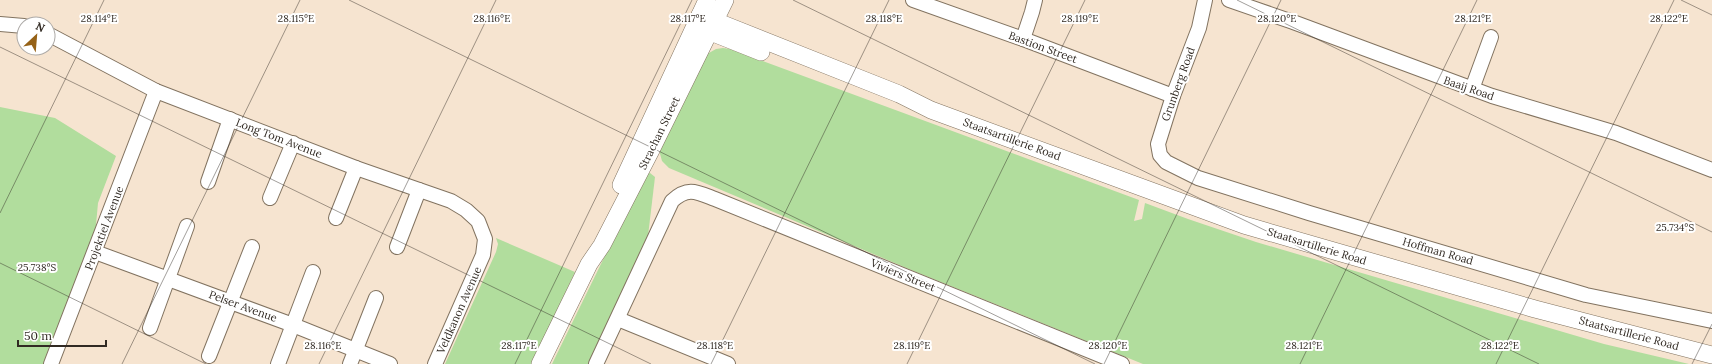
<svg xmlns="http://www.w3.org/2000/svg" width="1712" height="364" font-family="Lora,serif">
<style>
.green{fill:#b1dd9d}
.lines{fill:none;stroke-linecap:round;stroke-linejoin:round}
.minor-casing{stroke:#827360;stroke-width:16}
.tertiary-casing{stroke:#827360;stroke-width:18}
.minor{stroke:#fff;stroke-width:14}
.tertiary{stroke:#fff;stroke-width:17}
.ticks{fill:none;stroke:#312a23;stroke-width:1;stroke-opacity:0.45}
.labels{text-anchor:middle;stroke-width:4;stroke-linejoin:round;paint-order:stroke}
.street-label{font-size:11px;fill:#312a23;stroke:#fff}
.ticks-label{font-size:10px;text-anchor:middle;fill:#312a23;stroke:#fff;stroke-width:4;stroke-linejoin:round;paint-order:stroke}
</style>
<rect width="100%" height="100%" fill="#f6e4d0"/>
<!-- green -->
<g class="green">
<polygon points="723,48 730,49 1139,200 1134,221 1142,219 1145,203 1188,219 1256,242 1604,344 1689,364 1143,364 916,272 669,168 662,161 659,150 707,54 716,49"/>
<polygon points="0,107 55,118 116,156 98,203 95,236 47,364 0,364"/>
<polygon points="650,173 655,177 648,236 588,364 552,364 645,174"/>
<polygon points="496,238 575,272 532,364 445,364 496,252 498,244"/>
</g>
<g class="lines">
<defs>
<g id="minor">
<polyline points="913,0 1023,39 1173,96"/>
<polyline points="1205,0 1199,28 1173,96 1158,144 1160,155 1166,162 1198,178 1309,213 1586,295 1712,321"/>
<polyline points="1229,0 1293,22 1492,96 1616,133 1712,170"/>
<polyline points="0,24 24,26"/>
<polyline points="48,34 156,91 356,168 451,201 466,210 478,221 485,239 483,255 435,364"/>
<polyline points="1023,39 1032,12 1035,0"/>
<polyline points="1472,89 1491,37"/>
<polyline points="208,182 230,119"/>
<polyline points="270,198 293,143"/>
<polyline points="336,218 356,168"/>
<polyline points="397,247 419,190"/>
<polyline points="95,252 293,325 390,364"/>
<polyline points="618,319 728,364"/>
<polyline points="150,328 187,226"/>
<polyline points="209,356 252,247"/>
<polyline points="51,364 156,91"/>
<polyline points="278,364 313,272"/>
<polyline points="350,364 376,298"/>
<path d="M596,364L672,201C688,186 697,192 715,199L1122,364"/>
</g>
<g id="tertiary">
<polyline points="700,15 899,94 931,110 1244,225 1535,309 1712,355"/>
<polyline points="698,27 761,52"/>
<polyline points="621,185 707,0"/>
<polyline points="540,364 589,264 602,245 651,150 725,0"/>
</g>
</defs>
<!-- minor casing -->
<use href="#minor" class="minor-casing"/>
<!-- tertiary casing -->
<use href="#tertiary" class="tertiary-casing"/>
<!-- minor -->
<use href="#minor" class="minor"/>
<!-- tertiary -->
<use href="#tertiary" class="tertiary"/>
</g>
<!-- ticks -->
<path class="ticks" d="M349,0L1095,364M793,0L1539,364M1237,0L1712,232M1681,0L1712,15M0,47L651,364M0,213L104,0M0,263L206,364M122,364L300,0M319,364L496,0M515,364L692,0M711,364L889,0M907,364L1085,0M1104,364L1281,0M1300,364L1477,0M1496,364L1674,0M1692,364L1712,324"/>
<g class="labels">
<!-- street labels -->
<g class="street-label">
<text transform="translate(1043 47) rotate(20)" y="4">Bastion Street</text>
<text transform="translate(1178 84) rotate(-70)" y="4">Grunberg Road</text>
<text transform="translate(1469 88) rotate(19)" y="4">Baaij Road</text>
<text transform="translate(659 133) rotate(-64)" y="4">Strachan Street</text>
<text transform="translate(279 138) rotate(21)" y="4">Long Tom Avenue</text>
<text transform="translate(1012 139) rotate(20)" y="4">Staatsartillerie Road</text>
<text transform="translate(104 228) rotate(-69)" y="4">Projektiel Avenue</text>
<text transform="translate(1317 246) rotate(17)" y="4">Staatsartillerie Road</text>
<text transform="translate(1438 251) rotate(16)" y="4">Hoffman Road</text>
<text transform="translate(903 275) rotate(22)" y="4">Viviers Street</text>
<text transform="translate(243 306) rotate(20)" y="4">Pelser Avenue</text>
<text transform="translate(459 310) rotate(-66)" y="4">Veldkanon Avenue</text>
<text transform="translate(1629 333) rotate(15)" y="4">Staatsartillerie Road</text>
</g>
</g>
<g class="ticks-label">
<text x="1080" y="22">28.119°E</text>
<text x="99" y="22">28.114°E</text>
<text x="492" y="22">28.116°E</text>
<text x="296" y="22">28.115°E</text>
<text x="688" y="22">28.117°E</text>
<text x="884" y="22">28.118°E</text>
<text x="1277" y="22">28.120°E</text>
<text x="1473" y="22">28.121°E</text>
<text x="1669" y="22">28.122°E</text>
<text x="1675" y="231">25.734°S</text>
<text x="37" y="271">25.738°S</text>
<text x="323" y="349">28.116°E</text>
<text x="519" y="349">28.117°E</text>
<text x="715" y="349">28.118°E</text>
<text x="912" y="349">28.119°E</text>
<text x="1108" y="349">28.120°E</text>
<text x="1304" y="349">28.121°E</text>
<text x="1500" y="349">28.122°E</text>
</g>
<!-- north arrow -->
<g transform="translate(36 36) rotate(26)"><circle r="19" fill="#ffffff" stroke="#adaaa7"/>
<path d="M0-3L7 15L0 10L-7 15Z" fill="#966217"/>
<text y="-6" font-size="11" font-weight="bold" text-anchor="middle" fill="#312a23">N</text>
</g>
<!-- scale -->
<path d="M18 340v6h88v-6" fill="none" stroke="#312a23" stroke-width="2"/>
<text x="24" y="340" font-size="12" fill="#312a23" stroke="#ffffff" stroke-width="3" paint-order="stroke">50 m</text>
</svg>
